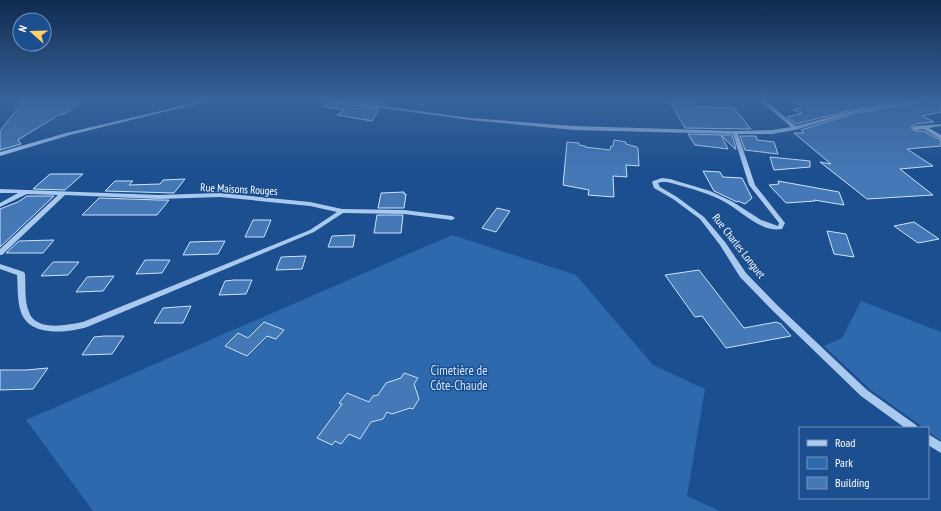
<svg xmlns="http://www.w3.org/2000/svg" width="941" height="511" font-family="'PT Sans Narrow',sans-serif">
<style>
.green{fill:#2e69ad}
.building{fill:#4478b7;stroke:#cfe3fa}
.lines{fill:none;stroke-linecap:round;stroke-linejoin:round}
.minor{fill:#a9c9ee;fill-rule:evenodd}
.labels{text-anchor:middle;stroke-width:3;stroke-linejoin:round;paint-order:stroke}
.street-label{font-size:11px;fill:#fff;stroke:#1b4f8f}
.near-park-label{font-size:13px;fill:#cfe3fa;stroke:#1b4f8f}
</style>
<rect width="100%" height="100%" fill="#1b4f8f"/>
<!-- green -->
<g class="green">
<polygon points="452,235 576,275 653,365 705,389 687,496 720,511 93,511 26,420"/>
<polygon points="861,301 941,332 941,441 928,431 928,428 924,428 871,390 824,346 842,338"/>
</g>
<!-- building -->
<g class="building">
<polygon points="324,100 328,100 331,102 379,109 372,121 337,115 344,110 324,107"/>
<polygon points="347,100 384,100 381,104"/>
<polygon points="669,100 693,100 699,107 734,108 751,129 685,128"/>
<polygon points="788,100 909,100 852,110 796,124 787,117 802,113 793,110 803,106"/>
<polygon points="925,100 941,100 941,112 922,116 934,122 915,124 911,128 915,131 923,131 941,140 941,146 907,149 933,166 900,169 933,195 867,199 820,162 831,164 794,133 804,133 801,130 853,114 922,102"/>
<polygon points="22,103 79,103 65,114 60,114 18,140 21,144 0,150 0,131"/>
<polygon points="688,134 721,135 728,149 695,145"/>
<polygon points="721,135 732,135 736,149 735,149"/>
<polygon points="740,136 756,136 757,140 774,142 778,154 745,150"/>
<polygon points="614,140 626,142 626,144 637,147 638,149 639,166 626,165 627,177 613,176 614,197 588,195 589,190 563,185 567,142 579,143 579,145 585,146 585,147 610,150 611,146 613,146"/>
<polygon points="770,157 810,161 810,167 774,170"/>
<polygon points="703,171 720,172 723,177 742,178 752,198 745,204 738,201 737,202 714,191"/>
<polygon points="50,174 83,174 65,190 33,189"/>
<polygon points="185,179 174,193 105,191 115,181 133,181 129,185 160,184 163,180"/>
<polygon points="778,181 839,192 844,205 814,200 815,201 786,203 769,185 779,184"/>
<polygon points="404,192 404,194 406,194 404,208 378,208 381,193"/>
<polygon points="27,196 54,196 0,247 0,209 18,202"/>
<polygon points="99,198 159,200 169,200 157,215 82,215"/>
<polygon points="497,208 510,211 496,232 482,228"/>
<polygon points="377,215 403,215 401,233 374,233"/>
<polygon points="253,220 271,220 264,237 245,237"/>
<polygon points="914,222 939,239 918,243 894,226"/>
<polygon points="827,231 846,234 854,257 834,254"/>
<polygon points="355,235 353,247 328,247 332,236"/>
<polygon points="54,240 43,253 6,253 19,241"/>
<polygon points="225,241 218,254 183,255 190,242"/>
<polygon points="306,256 302,269 276,270 281,257"/>
<polygon points="145,260 170,260 162,273 136,274"/>
<polygon points="53,262 79,262 68,275 41,276"/>
<polygon points="699,270 744,328 776,322 781,324 791,336 726,348 702,316 695,317 665,275"/>
<polygon points="114,276 103,291 76,292 87,277"/>
<polygon points="234,280 252,280 246,294 219,295 225,281"/>
<polygon points="191,306 183,323 154,323 163,308"/>
<polygon points="264,322 284,330 276,339 267,336 247,356 225,346 238,333 248,338"/>
<polygon points="104,336 124,336 112,354 82,355 94,337"/>
<polygon points="48,368 33,389 0,390 0,370 26,370"/>
<polygon points="404,373 418,378 414,384 419,399 413,409 410,408 392,414 387,412 383,419 371,422 360,439 349,434 341,444 335,441 332,445 317,438 342,404 339,403 347,393 369,402 373,396 378,395 386,383 401,378"/>
</g>
<g class="lines">
<!-- minor -->
<g class="minor">
<polygon points="207,100 213,100 70,135 0,156 0,152 66,133"/>
<path d="M329,100H339L470,118L574,126L735,131L772,130L791,127L760,100H764L796,126L852,111L916,100H924L922,101L853,113L795,130L772,134H738L755,185L785,223L782,229C760,233 741,210 723,201C710,194 696,190 682,186C675,184 665,180 658,183L660,187L677,197L704,217L725,242L746,273L778,306L867,390L916,425L918,428H905L861,396L772,310L740,277L720,245L700,219L673,199L654,188L652,182L653,181L662,178L670,179L710,191L733,202L761,220L778,226L779,223L749,185L733,134L574,130L470,120L331,101Z"/>
<polygon points="941,124 941,126 929,128 941,135 941,139 923,129 915,130 912,128 915,126"/>
<path d="M0,189L159,195L220,193L310,202L342,209L404,210L452,216L455,218L452,220L404,214L343,213L314,232L87,327C67,333 29,337 21,312C17,301 18,287 17,275L0,269V264L24,272L25,274C26,286 24,300 29,312C36,332 67,325 83,322L310,230L337,212L310,206L220,197L159,199L65,195L2,255H0V249L58,195L27,194L0,207V203L18,193H0Z"/>
<polygon points="928,434 941,442 941,453 928,445"/>
</g>
</g>
<!-- sky -->
<linearGradient id="sky" x2="0" y2="1"><stop stop-color="#0f2b4f"/><stop offset="0.58" stop-color="#39639b"/><stop offset="1" stop-color="#39639b" stop-opacity="0"/></linearGradient>
<rect width="941" height="171" fill="url(#sky)"/>
<g class="labels">
<!-- street labels -->
<g class="street-label">
<text transform="translate(239 189) rotate(3)" y="4">Rue Maisons Rouges</text>
<text transform="translate(739 246) rotate(52)" y="4">Rue Charles Longuet</text>
</g>
<!-- near-park labels -->
<g class="near-park-label">
<text x="459" y="375">Cimetière de<tspan x="459" dy="15">Côte-Chaude</tspan></text>
</g>
</g>
<!-- legend -->
<rect x="799" y="427" width="130" height="72" fill="#1b4f8f" stroke="#7695bc"/>
<rect x="807" y="440" width="20" height="6" fill="#a9c9ee" stroke="#7695bc"/>
<text x="835" y="447" font-size="12" fill="#ffffff">Road</text>
<rect x="807" y="457" width="20" height="12" fill="#2e69ad" stroke="#7695bc"/>
<text x="835" y="467" font-size="12" fill="#ffffff">Park</text>
<rect x="807" y="477" width="20" height="12" fill="#4478b7" stroke="#7695bc"/>
<text x="835" y="487" font-size="12" fill="#ffffff">Building</text>
<!-- north arrow -->
<g transform="translate(32 32) rotate(290)"><circle r="19" fill="#1b4f8f" stroke="#7695bc"/>
<path d="M0-3L7 15L0 10L-7 15Z" fill="#ffd166"/>
<text y="-6" font-size="11" font-weight="bold" text-anchor="middle" fill="#ffffff">N</text>
</g>
</svg>
